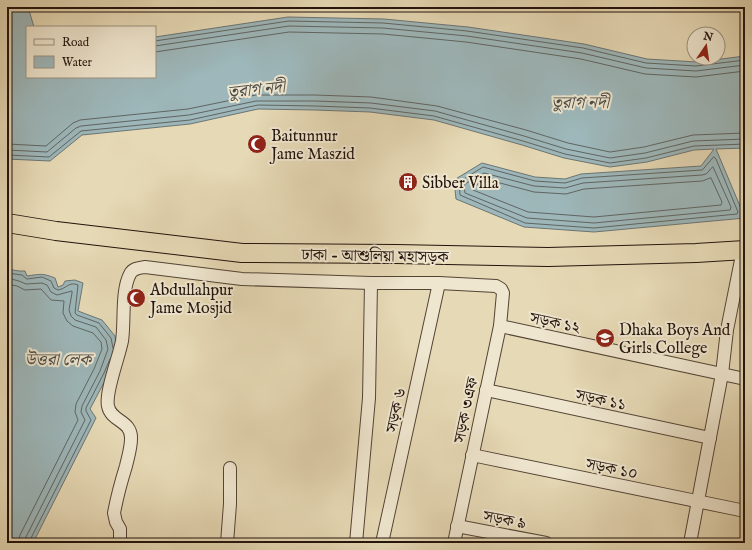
<svg xmlns="http://www.w3.org/2000/svg" width="752" height="550" font-family="'IM FELL English','Noto Serif Bengali',serif">
<style>
.water{fill:#9db7ba;stroke:#6c7574}
.lines{fill:none;stroke-linecap:round;stroke-linejoin:round}
.shore{stroke:#606563;stroke-width:1}
.minor-casing{stroke:#534436;stroke-width:14}
.highway-casing{stroke:#22130c;stroke-width:20}
.minor{stroke:#efe6cf;stroke-width:12}
.highway{stroke:#e6d9b5;stroke-width:18}
.labels{text-anchor:middle;stroke-width:4;stroke-linejoin:round;paint-order:stroke}
.poi-label{font-size:16px;fill:#22130c;stroke:#efe6cf;text-anchor:start}
.street-label{font-size:16px;fill:#22130c;stroke:#efe6cf}
.water-label{font-size:17px;font-style:italic;fill:#4d4c49;stroke:#efe6cf}
</style>
<rect width="100%" height="100%" fill="#e6d9b5"/>
<filter id="stains"><feTurbulence type="fractalNoise" baseFrequency=".005" numOctaves="4"/><feColorMatrix values="0 0 0 0 .2 0 0 0 0 .09 0 0 0 0 .02 0 0 0 .5 -.17"/></filter>
<radialGradient id="worn" r=".72"><stop offset=".6" stop-color="#630" stop-opacity="0"/><stop offset="1" stop-color="#630" stop-opacity=".3"/></radialGradient>
<!-- water -->
<g class="water">
<polygon points="7,7 28,7 34,27 27,27 27,77 155,77 155,37 288,17 384,19 468,27 584,44 647,59 697,62 745,56 745,148 716,149 745,218 594,232 524,227 456,199 454,180 482,163 535,177 565,179 581,174 701,166 714,149 694,150 647,162 610,167 564,158 522,145 434,120 370,112 315,110 258,109 190,124 82,135 50,161 7,159"/>
<path d="M7,269L19,271H25L27,276C41,274 42,273 55,278L58,287L63,285L65,281L75,280L83,283L78,311L102,320L115,336L117,351L108,375L90,409L96,418L33,543H7Z"/>
</g>
<g class="lines">
<!-- shore -->
<g class="shore">
<polyline points="155,41 289,21 383,23 467,31 583,48 646,63 696,66 745,60"/>
<polyline points="155,46 289,26 383,28 467,36 582,53 646,68 696,71 745,65"/>
<polyline points="155,52 289,32 383,34 466,42 581,59 645,74 696,77 745,71"/>
<polyline points="7,144 46,146 73,123 80,120 188,109 256,95 315,95 371,97 437,106 526,130 568,143 610,152 644,147 693,135 745,133"/>
<polyline points="7,150 47,152 76,128 81,126 189,115 256,101 315,101 371,103 435,111 524,136 566,149 610,158 645,153 693,141 745,139"/>
<polyline points="7,155 49,157 81,131 190,120 258,105 315,106 370,108 434,116 523,141 565,154 610,163 646,158 694,146 745,144"/>
<polygon points="714,157 716,159 738,212 737,214 594,228 525,223 460,195 459,182 483,167 535,181 565,183 582,178 702,170"/>
<polygon points="713,167 731,207 730,210 594,223 527,218 465,193 464,186 465,184 484,173 534,186 565,188 583,183 702,175 706,174"/>
<polygon points="711,178 722,202 721,205 594,217 528,212 473,190 472,188 485,179 534,192 566,194 584,189 702,181"/>
<path d="M7,273L22,275L27,279L42,277L51,281L54,288L58,290C66,289 69,281 78,285L75,313L77,315L99,323L111,338L113,348"/>
<polyline points="7,278 19,281 26,284 42,283 47,285 51,292 57,295 72,291 72,293 69,310 71,316 75,320 96,327 106,340 108,349 100,371 82,406 81,412 85,420 26,537 24,543"/>
<polyline points="7,284 17,286 25,290 41,289 51,300 64,301 63,313 67,321 73,326 93,333 101,342 102,349 94,369 76,404 75,412 78,420 20,535 18,543"/>
<polyline points="30,543 30,540 91,420 86,411 86,408 104,373 110,359"/>
</g>
<defs>
<g id="minor">
<polyline points="500,326 745,379"/>
<polyline points="486,390 710,438"/>
<polyline points="472,455 745,511"/>
<polyline points="457,526 546,543"/>
<path d="M120,543V529L116,522L114,513C117,497 121,482 126,466C128,457 131,448 131,439C132,420 111,422 108,406C105,392 119,357 122,341C125,321 121,291 130,274C133,268 139,268 145,267L242,279L371,283H439L496,286L501,289L503,293L500,326L454,543"/>
<polyline points="227,543 230,504 230,468"/>
<polyline points="356,543 369,398 371,283"/>
<polyline points="382,543 439,283"/>
<polyline points="690,543 722,374 727,330 743,250"/>
</g>
<polyline id="highway" points="7,223 56,231 242,253 396,254 548,257 696,253 745,250"/>
</defs>
<!-- minor casing -->
<use href="#minor" class="minor-casing"/>
<!-- highway casing -->
<use href="#highway" class="highway-casing"/>
<!-- minor -->
<use href="#minor" class="minor"/>
<!-- highway -->
<use href="#highway" class="highway"/>
</g>
<!-- icons -->
<defs>
<symbol id="mosque-disc" viewBox="-11 -11 22 22"><circle r="9.5" fill="#8f2418" stroke="#efe6cf"/><path d="M3.5-4.9A6 6 0 1 0 3.5 4.9A5 5 0 1 1 3.5-4.9Z" fill="#fff"/></symbol>
<symbol id="building-disc" viewBox="-11 -11 22 22"><circle r="9.5" fill="#8f2418" stroke="#efe6cf"/><path d="M-4-6H4V6H1V3H-1V6H-4ZM-2.5-4.3h1.7v1.8h-1.7ZM.8-4.3h1.7v1.8H.8ZM-2.5-1h1.7V.8h-1.7ZM.8-1h1.7V.8H.8Z" fill="#fff"/></symbol>
<symbol id="university-disc" viewBox="-11 -11 22 22"><circle r="9.5" fill="#8f2418" stroke="#efe6cf"/><path d="M0-5L7-2L0 1L-7-2ZM-4 1L0 2.5L4 1V4Q0 6-4 4Z" fill="#fff"/></symbol>
</defs>
<g fill-rule="evenodd">
<use href="#mosque-disc" x="246" y="133" width="22" height="22"/>
<use href="#building-disc" x="397" y="171" width="22" height="22"/>
<use href="#mosque-disc" x="125" y="287" width="22" height="22"/>
<use href="#university-disc" x="594" y="327" width="22" height="22"/>
</g>
<g class="labels">
<!-- poi labels -->
<g class="poi-label">
<text x="271" y="141">Baitunnur<tspan x="271" dy="18">Jame Maszid</tspan></text>
<text x="422" y="188">Sibber Villa</text>
<text x="150" y="295">Abdullahpur<tspan x="150" dy="18">Jame Mosjid</tspan></text>
<text x="619" y="335">Dhaka Boys And<tspan x="619" dy="18">Girls College</tspan></text>
</g>
<!-- street labels -->
<g class="street-label">
<text transform="translate(375 255) rotate(1)" y="6">ঢাকা - আশুলিয়া মহাসড়ক</text>
<text transform="translate(555 322) rotate(12)" y="6">সড়ক ১২</text>
<text transform="translate(601 399) rotate(12)" y="6">সড়ক ১১</text>
<text transform="translate(395 410) rotate(-78)" y="6">সড়ক ৬</text>
<text transform="translate(465 410) rotate(-78)" y="6">সড়ক ৩এফ</text>
<text transform="translate(612 468) rotate(12)" y="6">সড়ক ১০</text>
<text transform="translate(505 519) rotate(11)" y="6">সড়ক ৯</text>
</g>
<!-- water labels -->
<g class="water-label">
<text transform="translate(256 89) rotate(-6)" y="6">তুরাগ নদী</text>
<text x="580" y="108">তুরাগ নদী</text>
<text x="58" y="365">উত্তরা লেক</text>
</g>
</g>
<!-- margin -->
<rect width="752" height="550" fill="none" stroke="#e6d9b5" stroke-width="24"/>
<rect x="8" y="8" width="736" height="534" fill="none" stroke="#22130c" stroke-width="2"/>
<rect x="12" y="12" width="728" height="526" fill="none" stroke="#22130c"/>
<!-- legend -->
<rect x="26" y="26" width="130" height="52" fill="#efe6cf" stroke="#9d9281"/>
<rect x="34" y="39" width="20" height="6" fill="#efe6cf" stroke="#9d9281"/>
<text x="62" y="46" font-size="12" fill="#22130c">Road</text>
<rect x="34" y="56" width="20" height="12" fill="#9db7ba" stroke="#9d9281"/>
<text x="62" y="66" font-size="12" fill="#22130c">Water</text>
<!-- north arrow -->
<g transform="translate(706 46) rotate(13)"><circle r="19" fill="#efe6cf" stroke="#9d9281"/>
<path d="M0-3L7 15L0 10L-7 15Z" fill="#8f2418"/>
<text y="-6" font-size="11" font-weight="bold" text-anchor="middle" fill="#22130c">N</text>
</g>
<rect width="100%" height="100%" filter="url(#stains)"/>
<rect width="100%" height="100%" fill="url(#worn)"/>
</svg>
